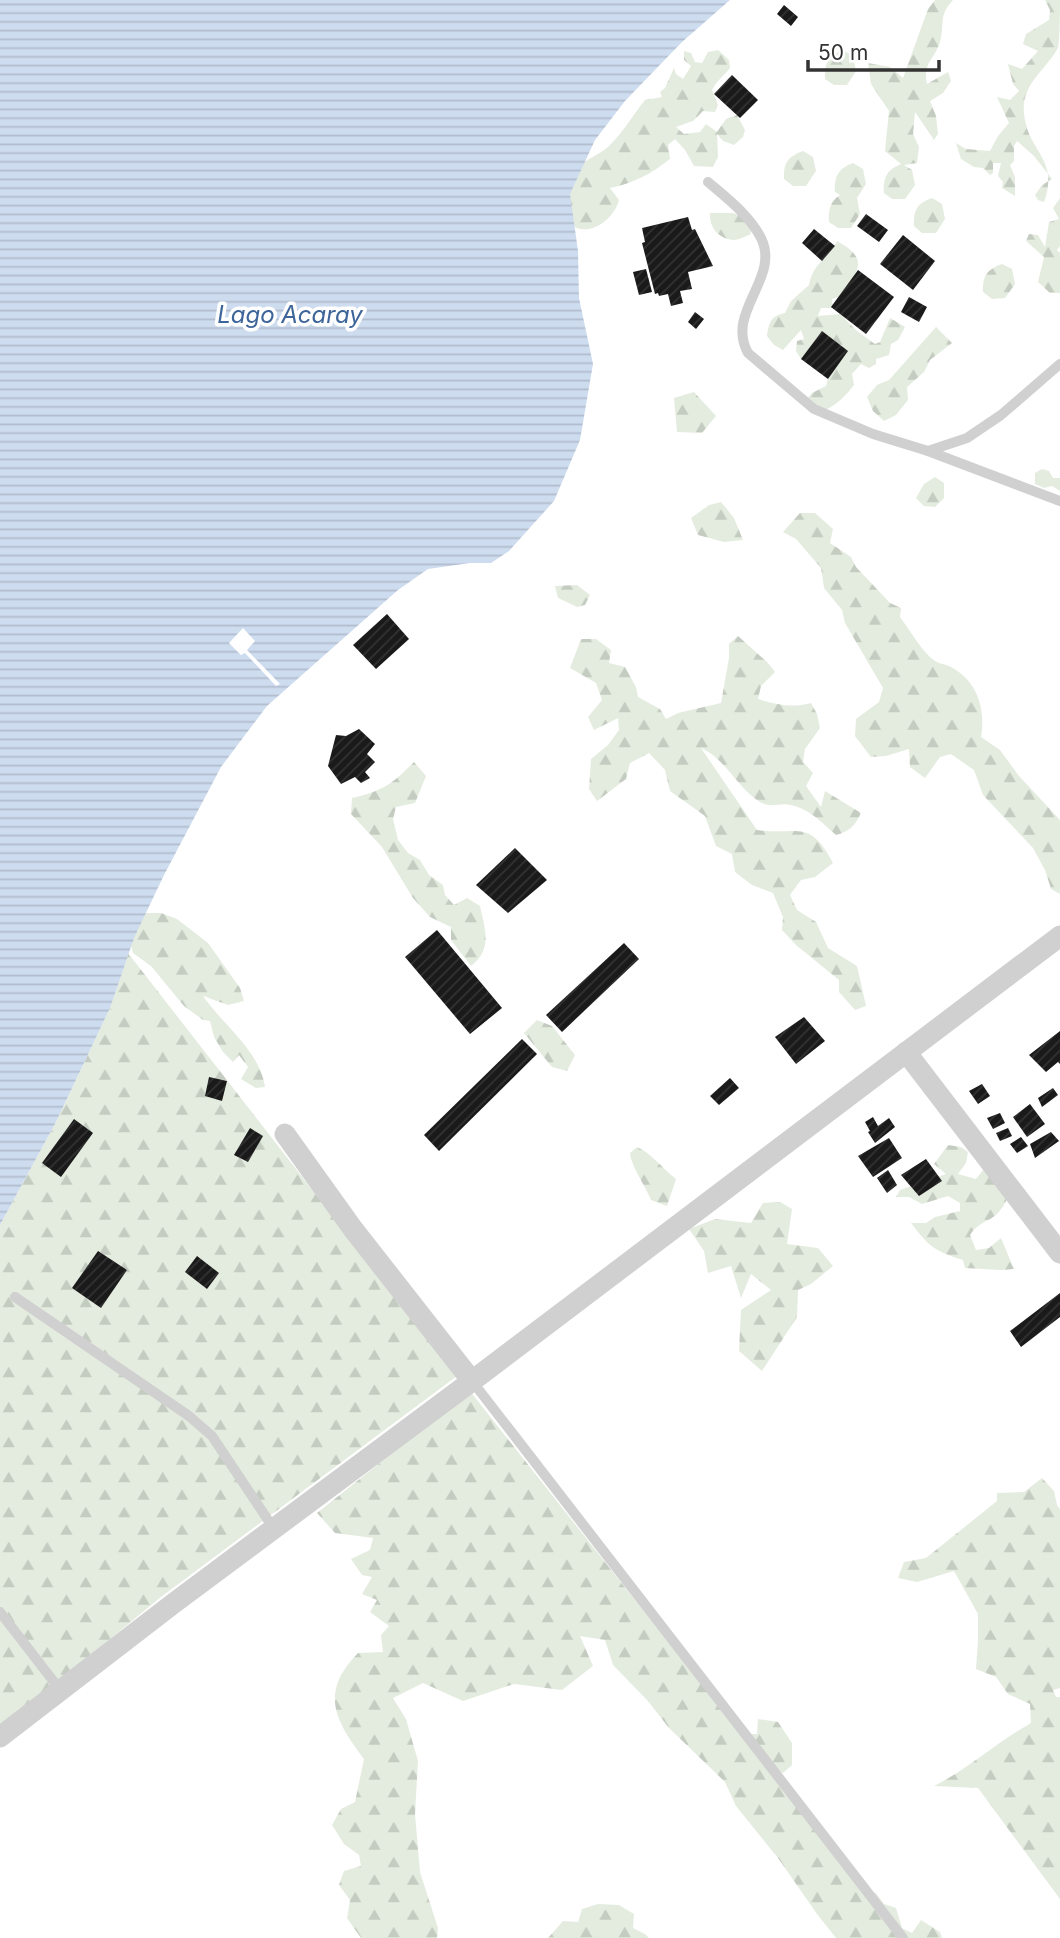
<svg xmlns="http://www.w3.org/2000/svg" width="1060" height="1938" font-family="Inter,sans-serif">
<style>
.forest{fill:url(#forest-firs)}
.water{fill:url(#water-rules)}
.pier{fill:#fff}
.building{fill:url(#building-hatch)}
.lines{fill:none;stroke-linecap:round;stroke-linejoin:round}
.service{stroke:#d0d0d0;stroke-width:10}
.minor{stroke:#d0d0d0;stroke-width:21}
.labels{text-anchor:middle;stroke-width:7;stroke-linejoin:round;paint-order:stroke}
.water-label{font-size:24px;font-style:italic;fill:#3d6599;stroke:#fff}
</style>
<defs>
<pattern id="forest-firs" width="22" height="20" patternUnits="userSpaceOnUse" patternTransform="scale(1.75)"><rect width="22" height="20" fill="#e4ecdf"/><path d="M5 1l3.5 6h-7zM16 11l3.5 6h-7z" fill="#c4cbc0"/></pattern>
<pattern id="water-rules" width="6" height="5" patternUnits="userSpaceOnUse" patternTransform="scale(1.75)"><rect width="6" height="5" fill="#cedcef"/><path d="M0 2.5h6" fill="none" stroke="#b1bdcd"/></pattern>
<pattern id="building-hatch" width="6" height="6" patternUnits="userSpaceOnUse" patternTransform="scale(1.75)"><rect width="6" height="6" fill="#1a1a1a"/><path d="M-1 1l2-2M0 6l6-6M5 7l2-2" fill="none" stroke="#333"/></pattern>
</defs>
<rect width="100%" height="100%" fill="#fff"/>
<!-- forest -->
<g class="forest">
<path d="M935,0H953C938,16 945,23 940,42C934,61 923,61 927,84L948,72L951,81L943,93L930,101L936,116L938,134L934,140L915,112L913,134L919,147L917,163L904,165L912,170L915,185L905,199H892L884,193C883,177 887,170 901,164L885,151L889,111L871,84L868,63L890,67L903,78L928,9Z"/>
<path d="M1045,0H1060C1060,11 1060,39 1058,48C1046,70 1021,84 1024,113C1027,152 1060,158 1044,202L1038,200L1035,195L1042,185L1052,179L1034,156L1017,141L1014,146V161L1010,165L1015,177V196L1002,188L1003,182L998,176L1001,163H993V173L990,175L983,168L974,167L961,159L956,143L966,149L990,151L998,136L1009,123L997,97L1010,100L1019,91L1013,84L1008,64L1022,69L1038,51L1023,44L1026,34L1049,20L1050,10Z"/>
<path d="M718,50L729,60L730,68C724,76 717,80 712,90L718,105L715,112L703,111L693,121L676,127L684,134L700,132L706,124L717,132L726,119L737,115L745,130L743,137L734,145L723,141L717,134L718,157L713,167L694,166L685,150L675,139L668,145L670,159C651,174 634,183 610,188L619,200C615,216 597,232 580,229C575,228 569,223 565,220C566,208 565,189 570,177C576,162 597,157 608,147C623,133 632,116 645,100L662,97L660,92L665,88L674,68L676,74L683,79L691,66L684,60V51L691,53L695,62L702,63L708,52Z"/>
<path d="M843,50L853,56L856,71L847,85H834L825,79C824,63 829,55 843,50Z"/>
<path d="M803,151L813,157L816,171L806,186H793L784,179C783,164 788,156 803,151Z"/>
<path d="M853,163L863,169L866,184L857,198L860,214L851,228H838L829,222C828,211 830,201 840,195L835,192C834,176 839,168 853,163Z"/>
<path d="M932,198L942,204L945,219L936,233H922L914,226C913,211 917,203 932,198Z"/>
<polygon points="1060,198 1060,246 1057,250 1060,253 1060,293 1050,293 1038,282 1044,257 1026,241 1029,234 1038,235 1045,247 1049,222 1059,219 1053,208"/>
<path d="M710,213H733L748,218L751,234C746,236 739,240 734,240C719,239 709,228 710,213Z"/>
<path d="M837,241C872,260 857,273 838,297L832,299L833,308H821L818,316L840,314L857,331L875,344L880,342L890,318L905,327L898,340L891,344L889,355L876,359V364L869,368L861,364L852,374L854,385C846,396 834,407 821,412L805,401L812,393L826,386L828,379L801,359L796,351L797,341L804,339L801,330L783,350L774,345L767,336C769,322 771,316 785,313L791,301L809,285C813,262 828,260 837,241Z"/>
<path d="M1002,264L1012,269L1015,284L1005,298L992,299L983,292C982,277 987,269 1002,264Z"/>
<polygon points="936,327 952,343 930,360 924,372 907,387 908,400 896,415 884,421 873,411 867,397 877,385 889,380"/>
<polygon points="694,392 716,416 702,433 677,432 674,398"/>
<polygon points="1042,469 1049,471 1053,478 1060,478 1060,491 1052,486 1044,488 1035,484 1035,473"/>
<polygon points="935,477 944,483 944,498 935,507 924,506 916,498 924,484"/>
<polygon points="721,502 734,518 743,540 724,542 698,535 691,518 709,505"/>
<path d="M800,513H815L833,529L830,543L851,557L856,567L890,603L901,608L900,617C909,629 923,653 935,661C939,664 946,664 951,667C977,681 986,708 981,737L1000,750L1019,776L1060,820V894L1051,889L1045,870L1033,848L983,795L974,770L951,754L940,757L925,778L910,767L909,749L886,756L871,757L855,736L856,719L879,702L883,688L845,623L842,610L824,588L821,568L796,539L783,532Z"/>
<polygon points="577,585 590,595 585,605 577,607 558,598 555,586"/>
<path d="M738,636L768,663L775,672L761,686L758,699C777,705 792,708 811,703L817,714L820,728L805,749L803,762L813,773L806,786L821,807L825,791L861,813C855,826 850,831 836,835C822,823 810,809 791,805C780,802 772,809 760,802C738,789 725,758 701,748L757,830C797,836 809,817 833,863L815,877L801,880L790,895L797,910L816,922L828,948L857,966L866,1006L855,1010L839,992V980L796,945L782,930L783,917L773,893L752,885L735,872L732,854L716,846L705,816L670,791L665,770L649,753L630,763L626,779L597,801L589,789L591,759L608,745L619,730L618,718L594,730L588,717L602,700L596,683L570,668L581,639H596L611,650L609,663L625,667L636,687L638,697L660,709L666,719L678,713L721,703L729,658V644Z"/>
<path d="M414,762L426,776L415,803L396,807L393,819L398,840L408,853L420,860L429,875L443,885L445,895L454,905L467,898L480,906C485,930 493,949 471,966L451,940V927L430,917L413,898L382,847L351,814L352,798C383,791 392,784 414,762Z"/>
<path d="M140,913H161L177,919L208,943L240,988L244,1001L228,1005L203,996C223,1025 260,1051 265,1087L256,1088L241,1079L248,1067L239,1055L233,1062L223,1052L214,1037L210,1021L203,1020L184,1006L151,966L133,953L128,936Z"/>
<polygon points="128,953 457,1376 161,1597 0,1730 0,1225 56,1122 110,1008"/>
<polygon points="537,1020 552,1026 575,1055 567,1071 552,1067 524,1033"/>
<path d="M948,1145L961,1147L968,1152L966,1163L958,1174L976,1179L983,1170L990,1168L1008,1197C995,1226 984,1215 970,1235L976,1250L989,1248L1001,1238L1014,1269L1001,1270L965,1268L963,1260C936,1252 928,1246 911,1223H926L935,1217L960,1211V1203L948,1196L922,1204L909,1197H896L900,1190L946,1174L934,1164Z"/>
<path d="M637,1147C650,1152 664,1170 676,1179L667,1206L651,1200C645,1185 631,1166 630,1153Z"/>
<polygon points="780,1202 792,1209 787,1244 818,1248 833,1266 811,1284 798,1290 797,1317 762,1371 739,1351 741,1310 771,1290 751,1274 741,1298 731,1266 708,1273 704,1251 689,1229 715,1219 751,1223 763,1203"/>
<path d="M470,1391L762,1761L750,1734H757L758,1719L778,1722L792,1743V1765L783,1773L766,1766L899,1938H836L817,1914L778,1858L736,1806L725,1782L669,1728L647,1700L613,1665L605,1640L580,1636L593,1666L562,1690L514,1684L463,1701L423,1683L393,1698L406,1719L418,1761L415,1814L420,1872L438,1928L437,1938H361L347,1918L350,1900L339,1885L344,1871L361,1866L359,1855L344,1844L332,1825L341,1809L355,1802L364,1759C335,1720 319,1693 358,1653L383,1652L381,1635L389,1626L370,1612L377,1600L362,1594L372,1577L362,1575L351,1559L370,1550L373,1538L335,1533L317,1513Z"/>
<path d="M1042,1478L1054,1491L1057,1505L1060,1509V1688L1053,1690L1056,1697H1060V1899L978,1788L934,1786C968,1769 997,1742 1031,1723L1030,1704L1008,1694L996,1677L976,1669L978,1641V1614L954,1571L917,1582L898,1578L904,1562L926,1558L997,1501V1493L1024,1492Z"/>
<polygon points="875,1892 884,1904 896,1908 902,1928 912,1933 921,1920 940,1932 942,1938 903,1938 873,1899"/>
<polygon points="598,1904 619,1905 634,1914 633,1928 645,1934 649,1938 548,1938 563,1921 578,1922 582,1909"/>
</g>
<!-- water -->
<polygon class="water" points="0,0 730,0 682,42 625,101 595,140 570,194 578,251 579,298 593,364 580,440 554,501 509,551 491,563 470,563 428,569 398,590 267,706 221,767 164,875 134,938 110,1008 56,1122 0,1225"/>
<!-- pier -->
<polygon class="pier" points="243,628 255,641 247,650 280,684 276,686 245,653 241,655 229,643"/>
<!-- building -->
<g class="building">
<polygon points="784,5 798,17 791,26 777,14"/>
<polygon points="732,75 758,100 740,118 714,94"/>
<polygon points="866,214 888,230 879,242 857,226"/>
<polygon points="688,217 692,230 695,229 713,266 688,272 692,289 680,291 683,303 671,306 668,294 659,296 658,293 655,294 642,243 645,242 642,228"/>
<polygon points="814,229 835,246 822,261 802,243"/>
<polygon points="903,235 935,261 913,290 880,264"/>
<polygon points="646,269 652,292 639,295 633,272"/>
<polygon points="858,270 894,297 866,334 831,307"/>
<polygon points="909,297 927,307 919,322 901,312"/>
<polygon points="695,312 704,319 696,329 688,322"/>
<polygon points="822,331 848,351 828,379 801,359"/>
<polygon points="387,614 409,639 376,669 353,645"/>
<polygon points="359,729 375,744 367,754 375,762 365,772 370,778 361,783 355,777 341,784 328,766 336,735 346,736"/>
<polygon points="515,848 547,880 508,913 476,885"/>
<polygon points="437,930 502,1008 470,1034 405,957"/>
<polygon points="624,943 639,959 562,1032 546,1015"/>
<polygon points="804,1017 825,1041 796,1064 775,1037"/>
<polygon points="1060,1031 1060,1064 1058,1062 1046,1072 1029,1055"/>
<polygon points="522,1039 537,1054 439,1151 424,1135"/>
<polygon points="209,1077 227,1081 222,1101 205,1096"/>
<polygon points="730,1078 739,1088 719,1105 710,1096"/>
<polygon points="982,1084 990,1096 978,1104 969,1091"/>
<polygon points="1053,1088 1058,1095 1042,1107 1038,1098"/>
<polygon points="1030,1104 1045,1124 1027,1137 1013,1117"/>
<polygon points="1000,1113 1005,1123 993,1129 987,1118"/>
<polygon points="873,1117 878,1126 889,1118 895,1127 875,1143 868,1132 870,1131 865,1122"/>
<polygon points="74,1119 93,1133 61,1177 42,1163"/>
<polygon points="250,1128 263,1136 248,1162 234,1155"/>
<polygon points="1008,1128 1012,1136 1000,1141 996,1133"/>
<polygon points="1051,1132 1059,1141 1035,1158 1030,1144"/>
<polygon points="1021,1137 1028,1146 1017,1153 1010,1144"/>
<polygon points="889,1138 902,1158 873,1177 858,1156"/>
<polygon points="926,1159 942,1181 919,1196 901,1175"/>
<polygon points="888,1170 897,1185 887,1193 877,1178"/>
<polygon points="98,1251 127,1270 101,1308 72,1288"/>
<polygon points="197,1256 219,1273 207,1289 185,1272"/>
<polygon points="1060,1293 1060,1317 1021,1347 1010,1331"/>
</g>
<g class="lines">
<!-- service -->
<g class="service">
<path d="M708,182C728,199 749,215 761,238C781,278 725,312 748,353L814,409L873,434L928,451L1060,501"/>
<polyline points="928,451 967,438 1001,415 1060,364"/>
<polyline points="15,1297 189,1416 212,1436 274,1529"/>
<polyline points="472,1381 903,1938"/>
<polyline points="0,1612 61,1691"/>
</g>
<!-- minor -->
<g class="minor">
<polyline points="906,1052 1060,1253"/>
<polyline points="285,1134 353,1229 472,1381"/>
<polyline points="0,1737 174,1603 472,1381 1060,936"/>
</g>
</g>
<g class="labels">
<!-- water labels -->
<g class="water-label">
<text x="290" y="323">Lago Acaray</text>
</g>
</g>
<!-- scale -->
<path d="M808 60v10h131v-10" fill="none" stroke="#333333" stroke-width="3.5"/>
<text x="818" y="60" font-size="21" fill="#333333" stroke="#ffffff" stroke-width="5" paint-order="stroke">50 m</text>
</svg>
